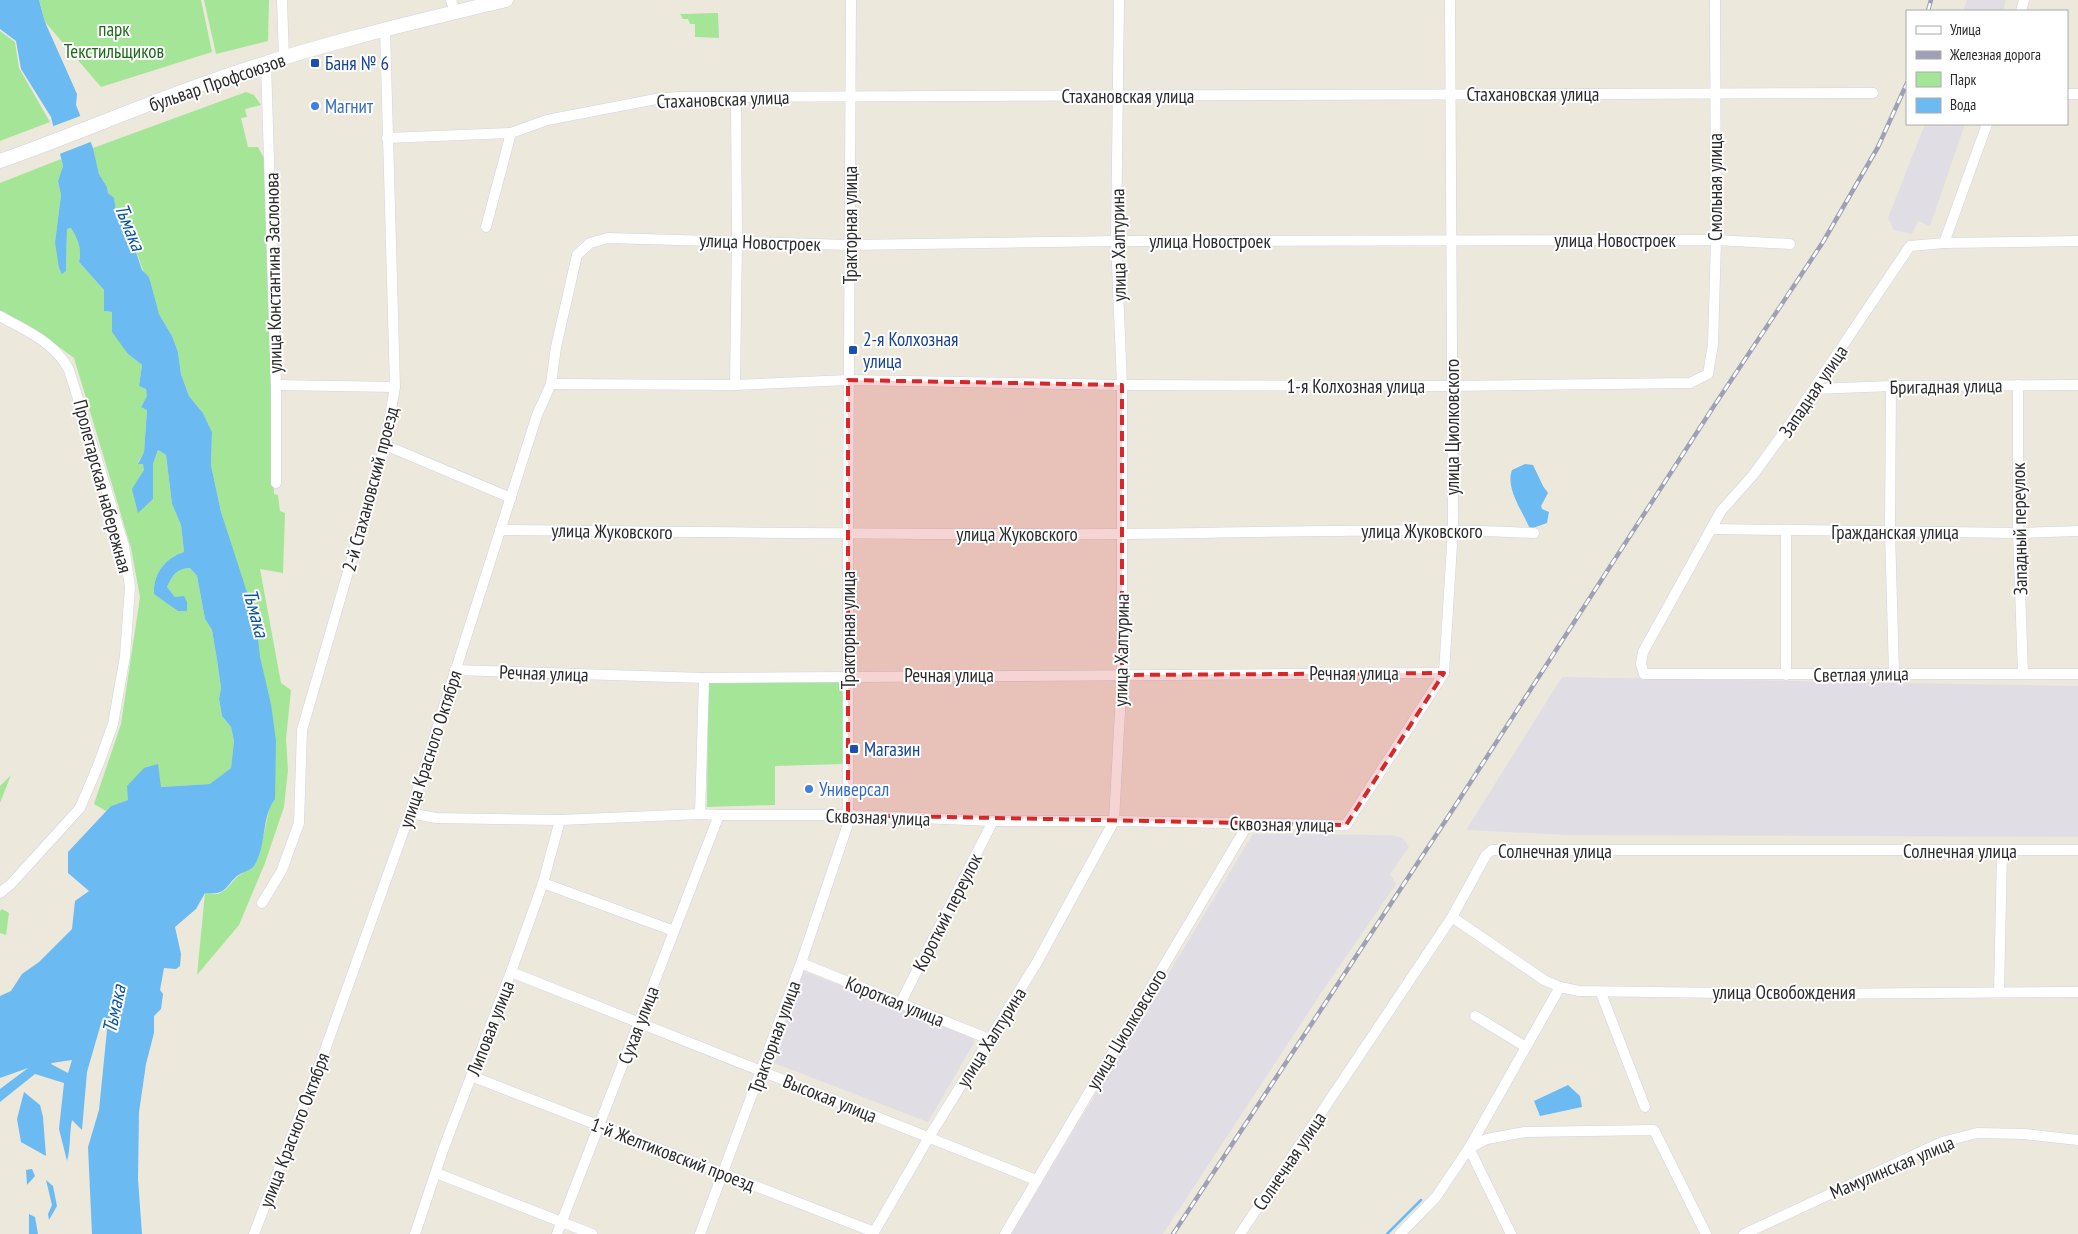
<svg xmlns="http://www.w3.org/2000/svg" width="2078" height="1234" font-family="'PT Sans Narrow',sans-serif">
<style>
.industrial{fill:#e1dde5}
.green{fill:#a5e597}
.water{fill:#6cbaf2;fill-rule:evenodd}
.pier{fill:#ede8dc}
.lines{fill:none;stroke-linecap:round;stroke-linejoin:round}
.stream{stroke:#6cbaf2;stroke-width:2.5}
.street-casing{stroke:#d1d2e4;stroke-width:11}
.secondary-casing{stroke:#d1d2e4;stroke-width:15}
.street{stroke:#fff;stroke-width:10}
.secondary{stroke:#fff;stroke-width:14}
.rail-casing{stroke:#9f9fb6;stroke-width:4.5}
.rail{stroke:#fff;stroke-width:2.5;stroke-dasharray:8;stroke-linecap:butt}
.marked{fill:#d62828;fill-opacity:0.2;stroke:#d62828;stroke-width:4;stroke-dasharray:10 6;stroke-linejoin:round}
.transit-dot{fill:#1a4fb4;stroke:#fff;stroke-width:2}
.shop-dot{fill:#3f7fe0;stroke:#fff;stroke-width:2}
.labels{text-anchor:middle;stroke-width:4;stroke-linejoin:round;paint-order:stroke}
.park-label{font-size:19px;fill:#1c6a18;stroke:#fff}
.transit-label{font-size:19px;fill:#164399;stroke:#fff;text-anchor:start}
.street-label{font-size:19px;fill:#2b2b2b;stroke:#fff}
.shop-label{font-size:19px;fill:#366cbe;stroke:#fff;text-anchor:start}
.water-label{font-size:20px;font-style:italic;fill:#0955a0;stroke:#fff}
</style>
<rect width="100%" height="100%" fill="#ede8dc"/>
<!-- industrial -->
<g class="industrial">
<polygon points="1967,0 2006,0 2003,11 1963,11"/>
<polygon points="1925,124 1965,124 1930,226 1918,221 1912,234 1894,230 1888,218"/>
<polygon points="1562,677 2078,686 2078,837 1568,835 1466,830"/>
<polygon points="1253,834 1391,835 1403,838 1409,847 1390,874 1396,884 1323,990 1163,1234 1011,1234"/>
<polygon points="803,971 968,1034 973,1038 974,1043 928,1122 771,1062"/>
</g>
<!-- green -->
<g class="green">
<polygon points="39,0 201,0 212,52 101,87 45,22"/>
<polygon points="204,0 269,0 268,41 216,54"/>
<polygon points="718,13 719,38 695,37 695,24 690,24 688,19 683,19 680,14"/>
<polygon points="0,31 15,42 19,68 50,122 0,141"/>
<polygon points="246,92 254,95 261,105 245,109 247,117 241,118 248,147 258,147 266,162 274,494 278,495 280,511 285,513 283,573 260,569 281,683 291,690 286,739 288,770 284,807 265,863 239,925 197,975 205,893 218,894 225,890 238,876 253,867 259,855 270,806 271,704 221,512 211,465 212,432 203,413 189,396 181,374 178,352 172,336 159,314 132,240 116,210 114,199 108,193 107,187 99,174 93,148"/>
<path d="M61,159L63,166L58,181L61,195L55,242L66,271L67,229L71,228C78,239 82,249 79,262L104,290V311L112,312L128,354L142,365L139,386L146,389L148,396L141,406L147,409L144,452L138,463L143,464L153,498V464L158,450L166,455L172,504L181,525L184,552C165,558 153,574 154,594L161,598L175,597L167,587C173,575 176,569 190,568L197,576L205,619L212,630L217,660L221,688L219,699L222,716L231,727L234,741L231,768L211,784L160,787L158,765L128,800L111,806L106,811L94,804L121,724L140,597L131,548L74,358L47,338L0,311V183Z"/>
<polygon points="843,679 844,764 775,766 775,805 707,807 708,680"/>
<polygon points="11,775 0,803 0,786"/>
<polygon points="2,909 9,913 6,935 0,933 0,911"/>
</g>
<!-- water -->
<g class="water">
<path d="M0,0H39L45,22L77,94L76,105L93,148L99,174L107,187L108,193L114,198L116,210L132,240L142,270L149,277L159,314L172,336L178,352L181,374L189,396L203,413L212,432L211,465L221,512L256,620L260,657L271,704L276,741L275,799C261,817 267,846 254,866C250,871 242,872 237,876C224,888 226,895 205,893L196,909L175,927L181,954L180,966L176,969L164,968L160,990L163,994L161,1009L154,1016V1033L146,1064L139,1112L138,1179L142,1234H92L88,1147L99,1110L107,1030L102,1020L87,1072L82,1130L72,1120C69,1134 71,1148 67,1161L59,1129L64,1083L35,1074L0,1102V1089L28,1068L0,1078V996L11,991L22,974L39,962L72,929L75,901L89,891L68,873V852L111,806L128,800L127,786L144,768L158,764L161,787L210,784L231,768L234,741L231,727L222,716L219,699L221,688L217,660L212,630L205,619L197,576L190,568C176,569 173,575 167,587L175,597L184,596L187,602V611H178L154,594C153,574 165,558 184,552L181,525L172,504L166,455L158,450L153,464V499L138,513L132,489L144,470L143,464H138L144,452L147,410L141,407L147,396L146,389L139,386L142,365L128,354L112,332V312L104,311V290L79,262C82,249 78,239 71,228L67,229L66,271L62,274L59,268L55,242L61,195L58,181L63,166L51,117L21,69L16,41L0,29ZM72,1060L68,1073L51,1064L52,1063Z"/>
<path d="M1525,464L1533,465L1543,486L1548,493L1541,506L1542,509L1549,512L1547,523L1530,529C1523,512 1505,488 1512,470Z"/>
<polygon points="1568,1085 1580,1096 1582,1107 1540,1116 1534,1101"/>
<polygon points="24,1092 40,1105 43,1117 46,1156 21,1142 17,1119"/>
<polygon points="32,1169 35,1176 27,1185 26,1170"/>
<polygon points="46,1180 53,1186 57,1206 49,1220 48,1214 52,1205"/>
<polygon points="29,1214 35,1217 38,1234 29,1234"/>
</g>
<!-- pier -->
<polygon class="pier" points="83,115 93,141 57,155 51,127"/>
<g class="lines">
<!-- stream -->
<polyline class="stream" points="1387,1234 1421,1200"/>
<defs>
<g id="street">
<polyline points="282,0 284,58"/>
<polyline points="451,0 455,12"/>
<polyline points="2021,11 2024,0"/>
<polyline points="266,63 276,385 276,483"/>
<polyline points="2067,94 2078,94"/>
<polyline points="387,138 511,133 547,120 656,99 678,97 1873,93"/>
<polyline points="486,227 511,133"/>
<polyline points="2078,241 1944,243 1910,246 1783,434 1753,475 1721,511 1643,652 1641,664 1644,674 2078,674"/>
<polyline points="1944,243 1987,124"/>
<path d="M0,316C26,331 55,342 69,370L124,546L130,587L125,656L113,724L99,763L80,808L11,884L0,893"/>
<polyline points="551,384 735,385 848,380 1122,385 1452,386 1690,383 1708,374 1713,344 1716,240 1715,0"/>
<polyline points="276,385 395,387"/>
<polyline points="735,385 737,240 736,97"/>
<polyline points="2018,385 2018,533 2023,673"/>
<polyline points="1891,386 1890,531 1894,673"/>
<polyline points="1815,389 1891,386 2078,385"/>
<polyline points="385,445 511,498"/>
<polyline points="1712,529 2018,533 2078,531"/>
<path d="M500,530C706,532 912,535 1118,534C1257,533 1396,527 1534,533"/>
<polyline points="1786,531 1786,675"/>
<polyline points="455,670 704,678 1444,673"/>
<polyline points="410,813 436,818 560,820 700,814 719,815 848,815 993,821 1114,821 1346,825 1444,673 1453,529 1450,0"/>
<polyline points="700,814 704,678"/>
<polyline points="543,883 674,931"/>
<polyline points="262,903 282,870 299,823 302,730 385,445 395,387 385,29"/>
<polyline points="1452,917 1544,980 1560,987 1579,991 1796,994 2078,992"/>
<polyline points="801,963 989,1039"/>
<polyline points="511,972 1036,1180"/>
<polyline points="1999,992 2002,851"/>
<polyline points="1601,993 1645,1107"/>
<polyline points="900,1004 993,821"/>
<polyline points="1475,1016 1526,1047"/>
<polyline points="471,1076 874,1232"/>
<polyline points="436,1173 592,1234"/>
<polyline points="254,1234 325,1050 410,813 537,415 551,384 556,347 577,255 590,243 608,238 850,245 1116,241 1716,240 1790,244"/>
<polyline points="415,1234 443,1150 511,972 543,883 560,820"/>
<polyline points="557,1234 719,815"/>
<polyline points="700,1234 801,963 848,824 848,534 851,0"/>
<polyline points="873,1234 929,1137 1036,964 1114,821 1122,675 1122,385 1116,241 1119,0"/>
<polyline points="1005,1234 1248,824"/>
<polyline points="1240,1234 1452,917 1486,855 1492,850 2078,850"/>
<polyline points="1400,1234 1436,1197 1469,1148 1560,987"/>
<polyline points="1511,1234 1469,1148 1487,1139 1525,1132 1654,1130 1706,1234"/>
<polyline points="1744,1234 1942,1142 1977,1133 2024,1134 2078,1140"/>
</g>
<path id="secondary" d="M0,161C69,137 137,107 206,83C304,48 405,24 506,0"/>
</defs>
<!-- street casing -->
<use href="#street" class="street-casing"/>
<!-- secondary casing -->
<use href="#secondary" class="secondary-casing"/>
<!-- street -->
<use href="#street" class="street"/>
<!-- secondary -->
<use href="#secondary" class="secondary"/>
<defs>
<g id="rail">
<polyline points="1928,11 1931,0"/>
<polyline points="1173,1234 1448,817 1714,406 1823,242 1878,147 1907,83"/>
</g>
</defs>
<!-- rail casing -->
<use href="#rail" class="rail-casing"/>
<!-- rail -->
<use href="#rail" class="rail"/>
</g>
<!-- marked area -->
<path class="marked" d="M848,380L1122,385V675L1444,673L1346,825L848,815Z"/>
<!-- markers -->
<g class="transit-dot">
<rect x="310" y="58" width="10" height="10" rx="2.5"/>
<rect x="848" y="345" width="10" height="10" rx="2.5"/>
<rect x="849" y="744" width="10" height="10" rx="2.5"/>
</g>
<g class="shop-dot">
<circle cx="315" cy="106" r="5"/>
<circle cx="809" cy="789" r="5"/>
</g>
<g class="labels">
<!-- park labels -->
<g class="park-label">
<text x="114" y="36">парк<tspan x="114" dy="22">Текстильщиков</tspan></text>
</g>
<!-- transit labels -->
<g class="transit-label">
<text x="325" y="70">Баня № 6</text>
<text x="863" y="346">2-я Колхозная<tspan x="863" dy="22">улица</tspan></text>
<text x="864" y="756">Магазин</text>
</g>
<!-- street labels -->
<g class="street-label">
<text transform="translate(217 82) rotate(-19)" y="7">бульвар Профсоюзов</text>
<text x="1533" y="101">Стахановская улица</text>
<text x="1128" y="103">Стахановская улица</text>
<text transform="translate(723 99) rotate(-2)" y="7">Стахановская улица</text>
<text transform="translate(1715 187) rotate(-90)" y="7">Смольная улица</text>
<text transform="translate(850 225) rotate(-90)" y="7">Тракторная улица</text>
<text x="1615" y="247">улица Новостроек</text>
<text x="1210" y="248">улица Новостроек</text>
<text transform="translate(760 242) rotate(2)" y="7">улица Новостроек</text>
<text transform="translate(1118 245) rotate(-91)" y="7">улица Халтурина</text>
<text transform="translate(273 273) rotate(-91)" y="7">улица Константина Заслонова</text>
<text x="1356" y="393">1-я Колхозная улица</text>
<text transform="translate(1946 386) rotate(-1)" y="7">Бригадная улица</text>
<text transform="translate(1813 391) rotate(-56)" y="7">Западная улица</text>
<text transform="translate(1452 427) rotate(-90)" y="7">улица Циолковского</text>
<text transform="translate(103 486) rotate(75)" y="7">Пролетарская набережная</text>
<text transform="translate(370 489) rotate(-75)" y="7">2-й Стахановский проезд</text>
<text transform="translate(2019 529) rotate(-91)" y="7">Западный переулок</text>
<text transform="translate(612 531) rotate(1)" y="7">улица Жуковского</text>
<text x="1422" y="538">улица Жуковского</text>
<text x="1895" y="539">Гражданская улица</text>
<text x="1017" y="541">улица Жуковского</text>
<text transform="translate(848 630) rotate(-90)" y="7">Тракторная улица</text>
<text transform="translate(1121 650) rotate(-89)" y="7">улица Халтурина</text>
<text transform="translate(544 673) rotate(2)" y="7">Речная улица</text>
<text x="1354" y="680">Речная улица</text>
<text transform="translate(1861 674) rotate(-1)" y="7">Светлая улица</text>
<text x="949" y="682">Речная улица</text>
<text transform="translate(430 749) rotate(-72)" y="7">улица Красного Октября</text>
<text transform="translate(878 817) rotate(2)" y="7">Сквозная улица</text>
<text transform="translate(1282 824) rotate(1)" y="7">Сквозная улица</text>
<text x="1555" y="858">Солнечная улица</text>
<text x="1960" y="858">Солнечная улица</text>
<text transform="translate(947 912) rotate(-63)" y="7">Короткий переулок</text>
<text x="1784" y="999">улица Освобождения</text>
<text transform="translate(895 1001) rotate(22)" y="7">Короткая улица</text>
<text transform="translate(638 1025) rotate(-69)" y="7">Сухая улица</text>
<text transform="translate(490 1028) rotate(-69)" y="7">Липовая улица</text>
<text transform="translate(1126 1029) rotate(-59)" y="7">улица Циолковского</text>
<text transform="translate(774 1037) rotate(-70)" y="7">Тракторная улица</text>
<text transform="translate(991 1037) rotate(-58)" y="7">улица Халтурина</text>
<text transform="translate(830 1098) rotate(22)" y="7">Высокая улица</text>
<text transform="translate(294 1130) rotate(-69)" y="7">улица Красного Октября</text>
<text transform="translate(673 1154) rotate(21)" y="7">1-й Желтиковский проезд</text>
<text transform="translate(1289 1161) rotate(-56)" y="7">Солнечная улица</text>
<text transform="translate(1892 1167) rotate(-23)" y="7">Мамулинская улица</text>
</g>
<!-- shop labels -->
<g class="shop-label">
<text x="325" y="113">Магнит</text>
<text x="819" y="796">Универсал</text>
</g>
<!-- water labels -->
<g class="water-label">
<text transform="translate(130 227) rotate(68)" y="7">Тьмака</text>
<text transform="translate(256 613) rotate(75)" y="7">Тьмака</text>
<text transform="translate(114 1009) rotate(-78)" y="7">Тьмака</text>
</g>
</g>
<!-- legend -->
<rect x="1906" y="10" width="162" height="115" fill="#ffffff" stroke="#aaaaaa"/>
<rect x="1916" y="26" width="25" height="8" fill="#ffffff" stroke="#aaaaaa"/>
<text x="1950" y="35" font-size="15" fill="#2b2b2b">Улица</text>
<rect x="1916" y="51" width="25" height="8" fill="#9f9fb6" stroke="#aaaaaa"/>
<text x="1950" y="60" font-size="15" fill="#2b2b2b">Железная дорога</text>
<rect x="1916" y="72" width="25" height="15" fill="#a5e597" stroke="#aaaaaa"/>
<text x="1950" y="85" font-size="15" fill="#2b2b2b">Парк</text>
<rect x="1916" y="98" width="25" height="15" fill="#6cbaf2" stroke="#aaaaaa"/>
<text x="1950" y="110" font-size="15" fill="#2b2b2b">Вода</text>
</svg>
